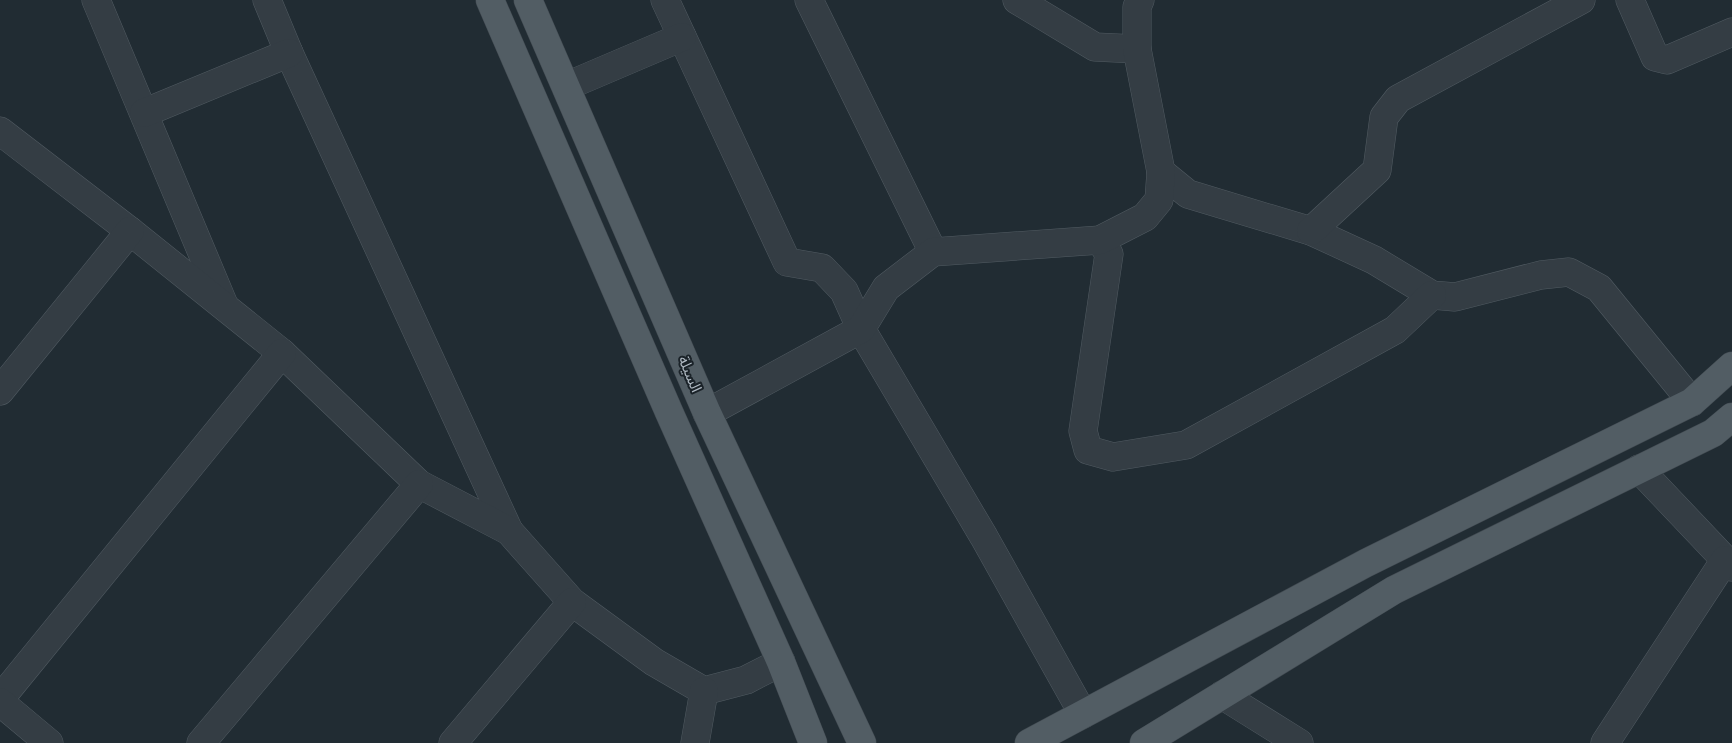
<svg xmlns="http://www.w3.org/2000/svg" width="1732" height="743" font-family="Barlow,'Noto Sans Arabic',sans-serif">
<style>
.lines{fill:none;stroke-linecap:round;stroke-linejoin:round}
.minor-casing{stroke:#515b62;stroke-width:29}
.tertiary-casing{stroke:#515b62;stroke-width:29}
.primary-casing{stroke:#404950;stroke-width:29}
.minor{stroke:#343d44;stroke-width:28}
.tertiary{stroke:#343d44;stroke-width:28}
.primary{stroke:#525d64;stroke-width:28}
.labels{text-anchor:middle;stroke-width:4;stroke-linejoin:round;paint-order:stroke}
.street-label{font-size:15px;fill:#aeb8c1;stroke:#1a2228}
</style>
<rect width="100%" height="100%" fill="#212c33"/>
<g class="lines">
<defs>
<g id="minor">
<polyline points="96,0 224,305"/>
<polyline points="267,0 289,53 509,531"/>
<polyline points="665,0 787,262 822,268 844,291 861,329 984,537 1083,714"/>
<polyline points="809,0 933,252"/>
<polyline points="1017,0 1095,47 1137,49"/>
<polyline points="1630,0 1655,57 1667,60 1732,32"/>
<polyline points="567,86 682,37"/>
<polyline points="144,113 289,53"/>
<polyline points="0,131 130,231 282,353 419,484 509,531 572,602 654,662 704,691 746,680 781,662"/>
<polyline points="1161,172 1188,194 1311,231 1374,260 1432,295 1455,297 1541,275 1569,272 1599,288 1692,402"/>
<polyline points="1311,231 1377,170 1384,117 1398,99 1581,0"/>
<polyline points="1100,240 1109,254 1083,431 1088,450 1113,457 1186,445 1395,330 1432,295"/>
<polyline points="0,391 130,231"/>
<polyline points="707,413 861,329 886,288 933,252 1100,240 1145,217 1159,200 1161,172 1137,49 1137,7 1140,0"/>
<polyline points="1639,469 1732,567"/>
<polyline points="1222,695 1299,743"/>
<polyline points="0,699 282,353"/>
<polyline points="201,743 419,484"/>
<polyline points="453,743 572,602"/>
<polyline points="695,743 704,691"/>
<polyline points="1605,743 1725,560"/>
</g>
<polyline id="tertiary" points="0,702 49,743"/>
<g id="primary">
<polyline points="490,0 669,412 781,662 813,743"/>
<polyline points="528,0 707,413 862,743"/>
<polyline points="1029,743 1366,563 1692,402 1732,366"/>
<polyline points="1144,743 1394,590 1713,433 1732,417"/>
</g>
</defs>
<!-- minor casing -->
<use href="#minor" class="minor-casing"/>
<!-- tertiary casing -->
<use href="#tertiary" class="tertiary-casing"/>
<!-- primary casing -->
<use href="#primary" class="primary-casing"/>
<!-- minor -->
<use href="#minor" class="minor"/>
<!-- tertiary -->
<use href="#tertiary" class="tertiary"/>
<!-- primary -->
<use href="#primary" class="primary"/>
</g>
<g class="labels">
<!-- street labels -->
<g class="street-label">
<text transform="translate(690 374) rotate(67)" y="5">السيلة</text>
</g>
</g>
</svg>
